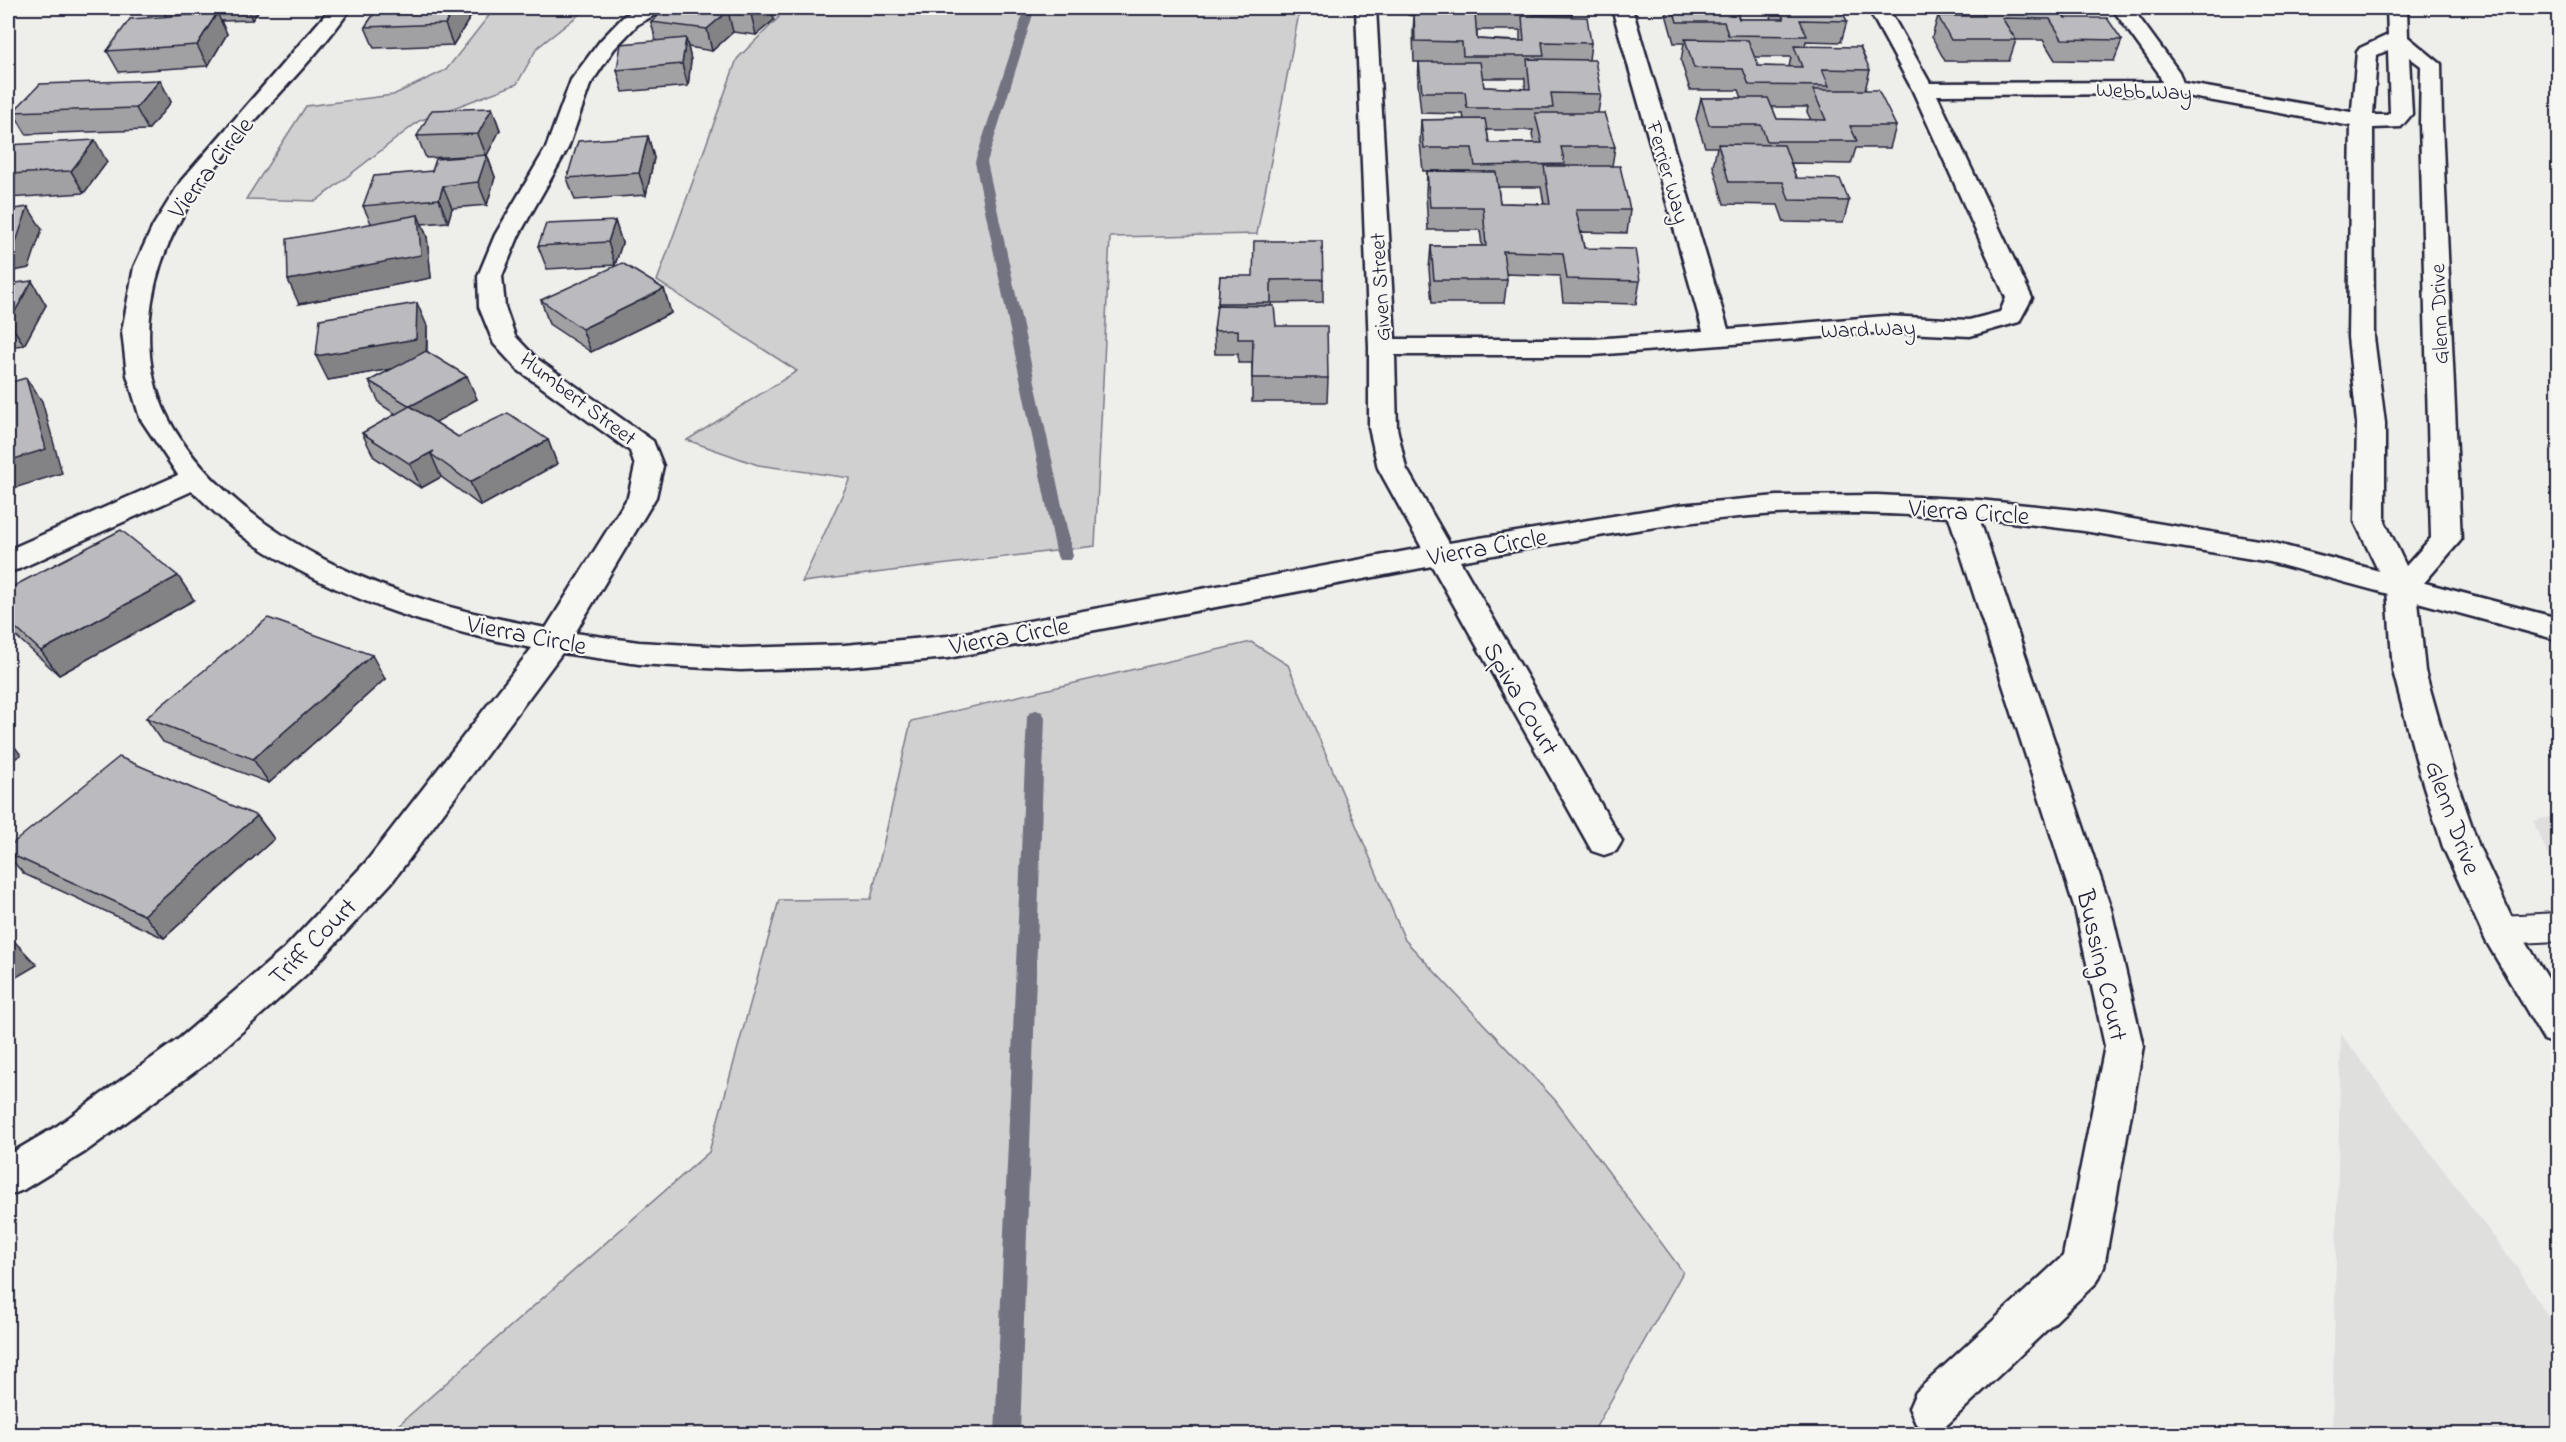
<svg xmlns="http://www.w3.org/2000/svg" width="2566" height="1442" font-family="'Indie Flower',sans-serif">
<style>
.built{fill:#dfdfde}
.green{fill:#d0d0d1;stroke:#797986;stroke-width:1.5}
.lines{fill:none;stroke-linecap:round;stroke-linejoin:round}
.stream{fill:#727281;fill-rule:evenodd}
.lane-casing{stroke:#22223b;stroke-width:4}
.street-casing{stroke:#22223b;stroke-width:5}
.secondary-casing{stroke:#22223b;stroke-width:5}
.lane{fill:#f6f6f2;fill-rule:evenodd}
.street{fill:#f6f6f2;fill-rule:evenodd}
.secondary{fill:#f6f6f2;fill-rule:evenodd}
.wall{fill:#a1a1a4;stroke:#22223b;stroke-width:1.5;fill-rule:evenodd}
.shaded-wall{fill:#838386;stroke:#22223b;stroke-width:1.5}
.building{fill:#bbbbbf;stroke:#22223b;stroke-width:1.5}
.labels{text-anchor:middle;stroke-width:4.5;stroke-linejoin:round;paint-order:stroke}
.far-street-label{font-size:22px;fill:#22223b;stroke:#f6f6f2}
.street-label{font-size:26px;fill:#22223b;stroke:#f6f6f2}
</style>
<rect width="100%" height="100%" fill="#eeeeeb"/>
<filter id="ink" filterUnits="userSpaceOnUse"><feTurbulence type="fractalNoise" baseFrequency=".0167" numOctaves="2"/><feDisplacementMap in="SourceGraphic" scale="12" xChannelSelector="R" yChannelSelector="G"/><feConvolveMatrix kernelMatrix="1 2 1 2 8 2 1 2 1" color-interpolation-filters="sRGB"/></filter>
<g filter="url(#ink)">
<!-- built -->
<g class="built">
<polygon points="2558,815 2558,876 2533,821"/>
<polygon points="2341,1034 2518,1269 2558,1332 2558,1434 2332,1434"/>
</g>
<!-- green -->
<g class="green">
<polygon points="495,8 594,8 580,14 537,48 517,84 419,121 316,201 246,199 306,106 393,95 446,70"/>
<polygon points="753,8 1300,8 1257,234 1110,237 1095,546 802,582 850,478 758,465 687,440 797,371 657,281 737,59 779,17"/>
<polygon points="1251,642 1288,665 1405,940 1555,1100 1683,1272 1592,1434 388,1434 709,1152 779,900 871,899 911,721"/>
</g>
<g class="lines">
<!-- stream -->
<g class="stream">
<polygon points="1025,8 1035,8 987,162 1073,556 1071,560 1059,560 1057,556 975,162"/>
<polygon points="1036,710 1042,712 1045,717 1020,1434 995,1434 1027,717 1030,712"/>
</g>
<defs>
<polygon id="lane" points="2558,913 2558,941 2499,944 2487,940 2481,930 2487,920 2499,916"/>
<path id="street" d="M331,8H351C299,83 220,144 177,226C147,283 137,358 168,418C200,480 268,531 329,562C398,597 470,614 546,628L628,497L635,466L630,451L518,370L494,344L479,307L478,276L495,235L546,148L571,80L600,41L624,16L639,8H663L660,12L638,24L614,49L590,85L568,148L519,235L502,276L505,307L515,336L536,358L653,441L663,466L656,497L575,633L639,642L740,648L844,645L948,636L1422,548L1378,468L1369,428V347L1356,8H1376L1395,339H1594L1703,331L1612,8H1632L1728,329L1885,316L1969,320L2000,312L2006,298L1912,89L1868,8H1888L1930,83L2162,82L2158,72L2112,8H2132L2179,72L2183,83L2362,114L2370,116L2373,121L2370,126L2362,128L2175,94L1937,95L2032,298L2019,322L1970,336L1885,332L1594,355H1395L1397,428L1406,468L1449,543L1680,505L1777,496L1877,495L1979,500L2084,511L2270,542L2558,618V640L2270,562L2084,531L1979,518L2111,909L2143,1046L2104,1267L2097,1282L1948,1424L1932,1431L1916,1424L1909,1408L1916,1392L2063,1256L2105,1046L2075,909L1949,517C1892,514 1833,511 1776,514C1669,521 1565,542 1460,561L1622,841L1616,851L1604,855L1592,851L1432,566L948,658L844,667L740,670L639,664L562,653L392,882L310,971L208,1062L85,1152L23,1190L8,1196V1155L57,1126L180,1038L284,949L366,862L532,648C432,629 336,598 251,542C230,528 211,508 192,491L19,569L8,572V550L178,475L140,418L127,375L122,331L134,267L153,226L181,181Z"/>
<path id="secondary" d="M2387,8H2407L2408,37L2441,64L2442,123L2461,540L2417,591L2425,671L2454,774L2479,847L2514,922L2558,995V1045L2544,1040L2486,941L2443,847L2420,774L2393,671L2387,589L2355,522L2357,423L2348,337L2351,121L2357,52L2360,48L2388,35ZM2388,50L2390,113L2387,115H2373L2377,55ZM2409,57L2421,66L2420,123L2431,538L2406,566L2385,522V423L2374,337L2373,128L2401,127L2412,114Z"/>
</defs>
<!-- lane casing -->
<use href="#lane" class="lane-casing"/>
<!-- street casing -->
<use href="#street" class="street-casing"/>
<!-- secondary casing -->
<use href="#secondary" class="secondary-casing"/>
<!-- lane -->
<use href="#lane" class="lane"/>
<!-- street -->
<use href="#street" class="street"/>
<!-- secondary -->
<use href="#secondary" class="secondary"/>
</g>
<!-- wall -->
<g class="wall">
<polygon points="161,8 261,8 252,20 221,21 227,34 208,66 119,72 107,51 166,16"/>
<polygon points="378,8 476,8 453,45 374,48 365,27"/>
<polygon points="715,8 771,8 774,20 756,35 733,32 712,51 688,47 691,60 688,86 623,92 617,70 656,41 651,22"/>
<path d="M1408,8H1573L1572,15H1534V16L1591,43L1589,60L1601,94L1598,113L1615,147L1612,166L1630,210L1627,233L1581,232L1584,248L1640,281L1636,304L1563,302L1560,276L1506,274L1507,280L1504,303H1432L1429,269L1431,246H1482L1480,230H1428L1426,194L1427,171L1470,172V171H1423L1420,142L1421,120L1464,119L1463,114L1421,113L1418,83L1419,62H1414L1413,33L1414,16L1408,15ZM1477,30H1520V41L1477,39ZM1482,78H1525V89L1484,87ZM1487,130H1533L1532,135L1534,143H1489ZM1498,187H1541L1544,204L1500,203Z"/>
<path d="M1667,8H1840L1847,21L1841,42L1806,41L1805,46L1870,70L1865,90L1896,126L1890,148H1856L1851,164L1791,163L1796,178L1849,201L1843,223L1784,222L1778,205L1724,204L1713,166L1717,147H1705L1696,119L1701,98H1742L1739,90H1690L1681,61L1684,43H1674L1666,14ZM1737,11H1771L1770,16L1771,19H1739ZM1755,57H1791L1789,67L1758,66ZM1772,107H1808L1807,112L1811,120L1777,119Z"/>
<polygon points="1918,8 2082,8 2081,10 2059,10 2065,18 2122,40 2114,61 2055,60 2043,40 2016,40 2009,61 1945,61 1932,37 1938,16 1965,16 1961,9 1918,9"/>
<polygon points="160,80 171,102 148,130 26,134 13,112"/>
<polygon points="492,108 500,130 487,155 495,177 487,205 452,208 448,222 422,224 427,237 431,278 299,304 371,223 363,206 432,171 466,156 426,158 417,136"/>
<polygon points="648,136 654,158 646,195 575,200 567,178"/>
<polygon points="8,145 107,162 84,193 8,198"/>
<polygon points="615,221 622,243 615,265 547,269 538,246"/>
<polygon points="1220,276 1323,279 1323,302 1272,303 1271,306 1276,326 1328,378 1327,402 1252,402 1252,363 1238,363 1238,354 1215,354 1214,331 1218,305"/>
<polygon points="8,284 46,305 24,345 8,347"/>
<polygon points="664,289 671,313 591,352 549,324 541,300"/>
<polygon points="427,326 427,351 477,399 435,422 458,437 548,440 557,464 481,506 441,477 421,488 374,457 362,433 396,414 380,404 369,381 392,369 328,380"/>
<polygon points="8,589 194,600 59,675 8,629"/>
<polygon points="385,679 269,783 163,742 146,718"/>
<polygon points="257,816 274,839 164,938 24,874 8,856 8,847"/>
</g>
<!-- shaded-wall -->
<g class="shaded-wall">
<polygon points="247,8 261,8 252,20"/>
<polygon points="455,8 476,8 453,45 445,24"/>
<polygon points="759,8 771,8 774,20 756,35 751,14"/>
<polygon points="728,11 733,32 712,51 707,29"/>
<polygon points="217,13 227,34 208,66 197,45"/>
<polygon points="686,38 691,60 688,86 682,64"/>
<polygon points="160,80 171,102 148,130 136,108"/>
<polygon points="492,108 500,130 487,155 495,177 487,205 478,182 486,155 478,134"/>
<polygon points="648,136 654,158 646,195 639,173"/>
<polygon points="95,140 107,162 84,193 71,171"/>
<polygon points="443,186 452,208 448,222 439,199"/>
<polygon points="28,207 42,229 29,268 8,272 8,247"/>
<polygon points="418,215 427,237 431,278 299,304 288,280"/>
<polygon points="615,221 622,243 615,265 608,242"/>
<polygon points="32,281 46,305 24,345 9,322"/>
<polygon points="664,289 671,313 591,352 582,329"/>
<polygon points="417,303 427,326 426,363 328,380 316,356"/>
<polygon points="467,376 477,399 422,430 410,406"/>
<polygon points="26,378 42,401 62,473 8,490 8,461"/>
<polygon points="548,440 557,464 481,506 470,482"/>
<polygon points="434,451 431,454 441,477 421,488 410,464"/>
<polygon points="178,576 194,600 59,675 41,651"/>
<polygon points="372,655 385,679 269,783 253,759"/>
<polygon points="8,738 21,755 8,763"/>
<polygon points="257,816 274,839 164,938 144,915"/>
<polygon points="15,942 37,965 8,982 8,946"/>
</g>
<!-- building -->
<g class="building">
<polygon points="378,8 455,8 445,24 365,27"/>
<polygon points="668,8 759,8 751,14 728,11 707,29 651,22"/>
<polygon points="1461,8 1534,8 1535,9"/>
<polygon points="1673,8 1735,8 1739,19 1784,19 1779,8 1840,8 1847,21 1800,20 1807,36 1728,35 1724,22 1677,22"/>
<polygon points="1979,8 2057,8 2065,18 2107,18 2122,40 2062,39 2050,19 2002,18 2016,40 1951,40 1938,16 1984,16"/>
<polygon points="1414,12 1475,13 1477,39 1505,41 1524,41 1522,16 1587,17 1591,43 1542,42 1544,56 1463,56 1462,42 1415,41"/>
<polygon points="217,13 197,45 107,51 130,19"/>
<polygon points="686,38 682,64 617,70 621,44"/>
<polygon points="1685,39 1748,40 1758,66 1802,67 1794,46 1860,47 1870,70 1822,69 1829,86 1749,85 1743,69 1694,68"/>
<polygon points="1527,59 1595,60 1601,94 1551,93 1553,108 1467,108 1465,92 1422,92 1419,62 1480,62 1484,87 1530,89"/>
<polygon points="160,80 136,108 13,112 40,84"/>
<polygon points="1813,90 1878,90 1896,126 1850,126 1857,141 1767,141 1761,125 1709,125 1701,98 1768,98 1777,119 1826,120"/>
<polygon points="492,108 478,134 417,136 432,110"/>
<polygon points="1535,113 1604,113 1615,147 1561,147 1565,164 1475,166 1472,148 1424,148 1421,120 1485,119 1489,143 1542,143"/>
<polygon points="648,136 639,173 567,178 578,141"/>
<polygon points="95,140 71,171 8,174 8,145"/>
<polygon points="1718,144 1784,145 1796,178 1840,179 1849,201 1789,200 1783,182 1729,182"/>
<polygon points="487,155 478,182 443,186 439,199 363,206 374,176 432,171 436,159"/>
<polygon points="1544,166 1620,166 1630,210 1576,210 1584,248 1635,249 1640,281 1567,279 1563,253 1503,251 1507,280 1434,280 1431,246 1486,246 1483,207 1430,207 1427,171 1496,172 1500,203 1550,204"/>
<polygon points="28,207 15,245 8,247 8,210"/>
<polygon points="418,215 421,255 288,280 287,239"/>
<polygon points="615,221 608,242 538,246 546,224"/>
<polygon points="1254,241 1322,241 1323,279 1271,280 1271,303 1218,303 1220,276 1253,276"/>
<polygon points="622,263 664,289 582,329 541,300"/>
<polygon points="32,281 9,322 8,322 8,284"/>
<polygon points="417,303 416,339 316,356 320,319"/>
<polygon points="1217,305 1274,306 1276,326 1327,326 1328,378 1252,378 1253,339 1238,339 1238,330 1214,331"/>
<polygon points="426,351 467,376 410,406 458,437 508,413 548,440 470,482 431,454 434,451 410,464 362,433 410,406 369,381"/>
<polygon points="26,378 46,449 8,461 8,383"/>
<polygon points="121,530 178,576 41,651 8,621 8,589"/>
<polygon points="268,618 372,655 253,759 146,718"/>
<polygon points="119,757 257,816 144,915 8,853 8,847"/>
<polygon points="8,938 15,942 8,946"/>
</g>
</g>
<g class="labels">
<!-- far-street labels -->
<g class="far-street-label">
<text transform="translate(2144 90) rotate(2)" y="8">Webb Way</text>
<text transform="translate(1669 172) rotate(74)" y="8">Ferrier Way</text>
<text transform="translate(1379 287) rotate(-93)" y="8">Given Street</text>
<text transform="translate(2438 314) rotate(-92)" y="8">Glenn Drive</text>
<text transform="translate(1868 328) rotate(-2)" y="8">Ward Way</text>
<text transform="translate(579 398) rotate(37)" y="8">Humbert Street</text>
</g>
<!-- street labels -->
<g class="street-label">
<text transform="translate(210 167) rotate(-52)" y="9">Vierra Circle</text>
<text transform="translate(1969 511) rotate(4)" y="9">Vierra Circle</text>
<text transform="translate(1487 546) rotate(-10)" y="9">Vierra Circle</text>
<text transform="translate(527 634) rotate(11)" y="9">Vierra Circle</text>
<text transform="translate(1009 635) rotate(-10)" y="9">Vierra Circle</text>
<text transform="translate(1522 698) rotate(60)" y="9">Spiva Court</text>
<text transform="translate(2454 817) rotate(70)" y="9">Glenn Drive</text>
<text transform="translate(312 941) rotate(-45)" y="9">Triff Court</text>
<text transform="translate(2103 965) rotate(77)" y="9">Bussing Court</text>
</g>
</g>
<!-- margin -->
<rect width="2566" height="1442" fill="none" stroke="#f6f6f2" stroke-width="30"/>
<rect x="15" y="15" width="2536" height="1412" fill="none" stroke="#22223b" stroke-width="2" filter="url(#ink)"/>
</svg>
